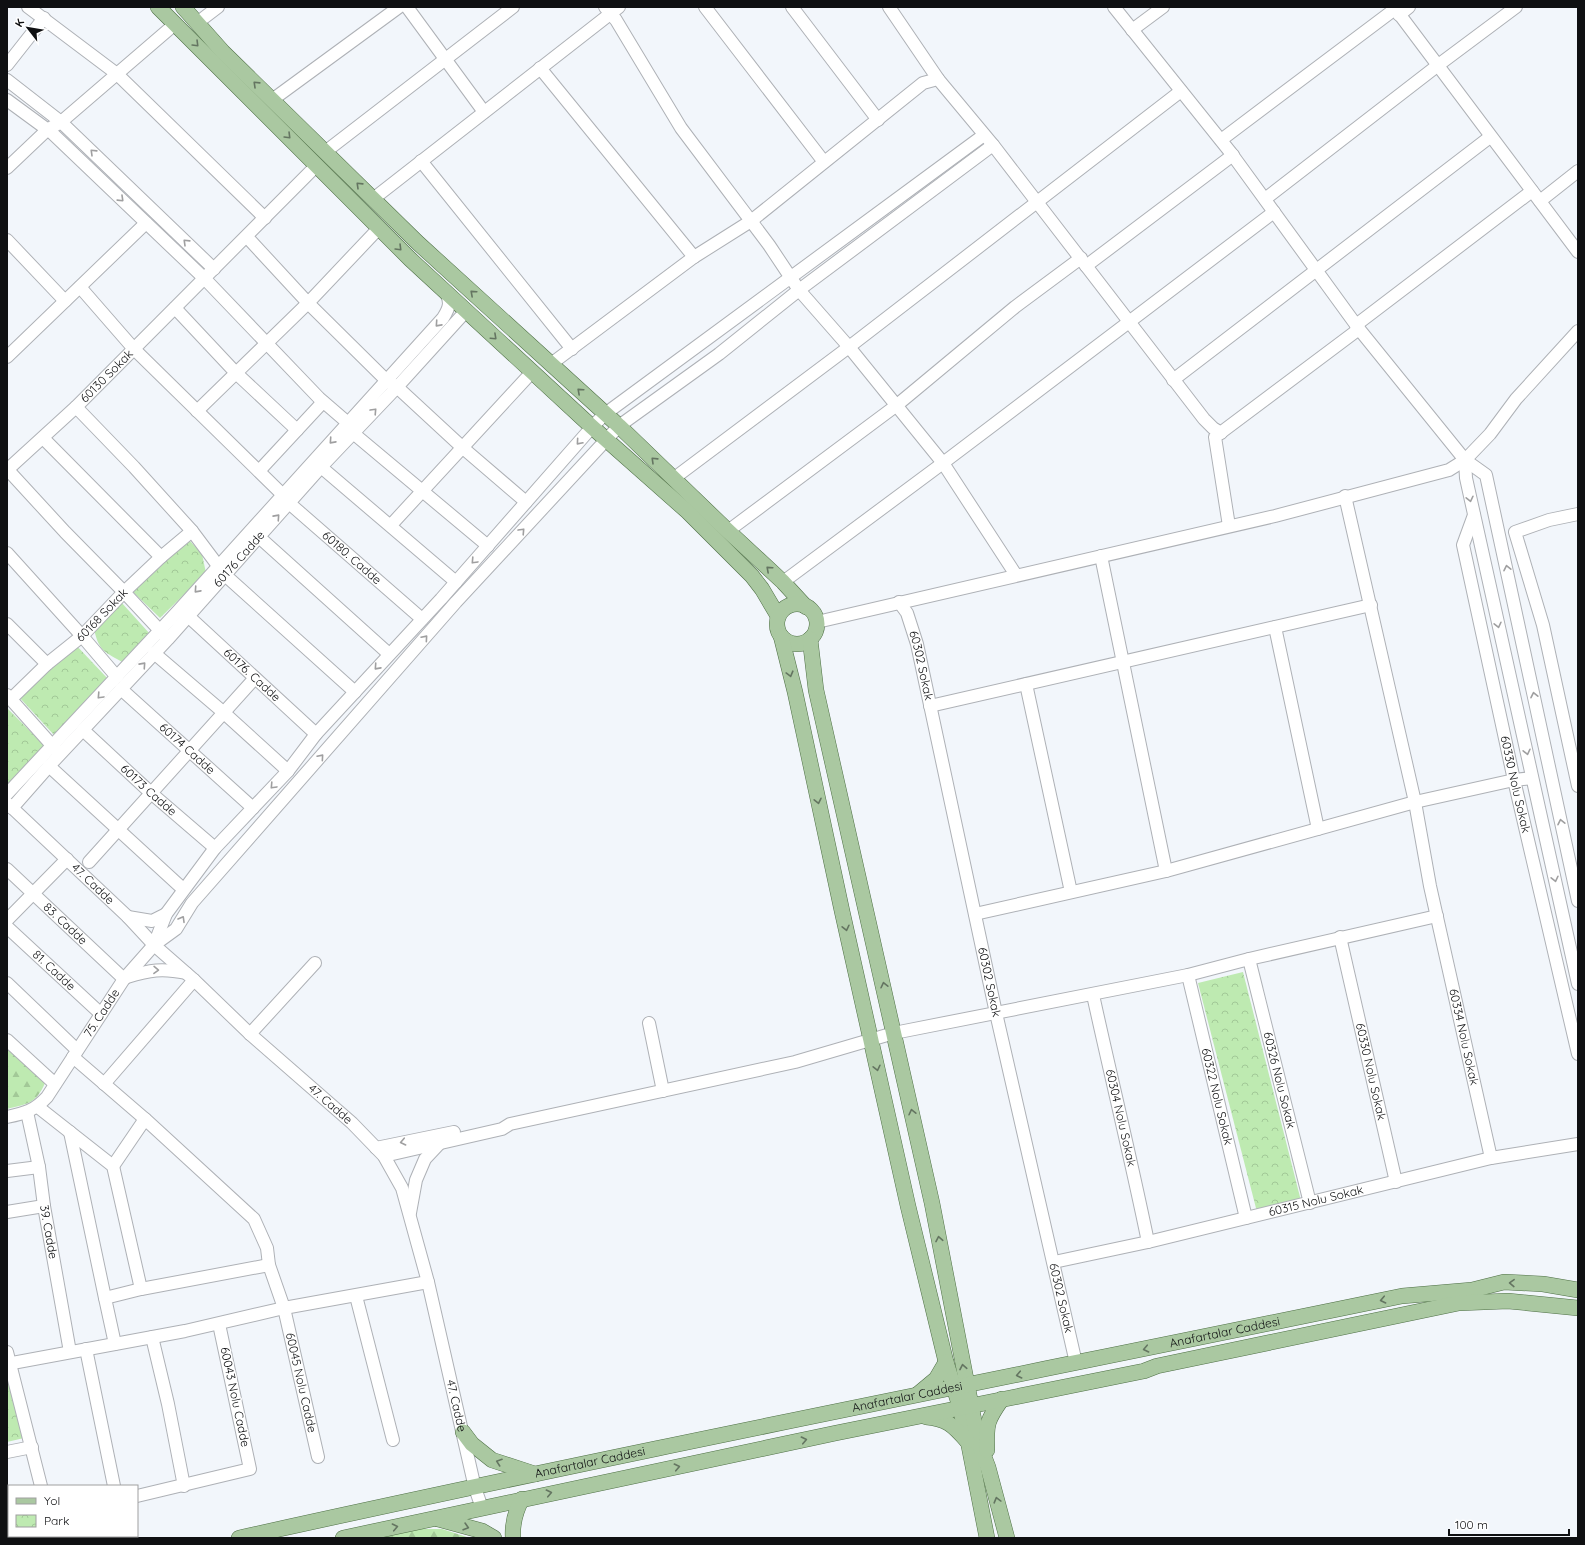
<svg xmlns="http://www.w3.org/2000/svg" width="1585" height="1545" font-family="Quicksand,sans-serif">
<style>
.forest{fill:url(#forest-firs)}
.park{fill:url(#park-crowns)}
.lines{fill:none;stroke-linecap:round;stroke-linejoin:round}
.minor-casing{stroke:#aeb1b6;stroke-width:14}
.major-casing{stroke:#4f7046;stroke-width:16}
.minor{stroke:#fff;stroke-width:12}
.major{stroke:#aac8a1;stroke-width:15}
.oneway{stroke:#647561}
.oneway2{stroke:#9f9fa0}
.labels{text-anchor:middle;stroke-width:3;stroke-linejoin:round;paint-order:stroke}
.street-label{font-size:12px;fill:#0f1012;stroke:#fff}
</style>
<defs>
<pattern id="forest-firs" width="22" height="20" patternUnits="userSpaceOnUse"><rect width="22" height="20" fill="#beeab1"/><path d="M5 1l3.5 6h-7zM16 11l3.5 6h-7z" fill="#a2c897"/></pattern>
<pattern id="park-crowns" width="20" height="18" patternUnits="userSpaceOnUse"><rect width="20" height="18" fill="#beeab1"/><path d="M2 6a3 3 0 1 1 6 0M12 15a3 3 0 1 1 6 0" fill="none" stroke="#a2c897"/></pattern>
</defs>
<rect width="100%" height="100%" fill="#f2f6fb"/>
<!-- forest -->
<g class="forest">
<path d="M7,1046L45,1083C36,1104 27,1104 7,1109Z"/>
<polygon points="417,1529 442,1529 470,1538 380,1538"/>
</g>
<!-- park -->
<g class="park">
<polygon points="189,540 202,554 206,573 160,618 133,592"/>
<path d="M121,602L150,634L124,663C105,652 99,652 94,629Z"/>
<polygon points="75,644 109,680 54,735 19,697"/>
<polygon points="7,708 46,747 8,786 7,784"/>
<polygon points="1243,972 1301,1201 1257,1212 1198,983"/>
<polygon points="7,1372 24,1438 7,1442"/>
</g>
<g class="lines">
<defs>
<g id="minor">
<polyline points="28,7 117,74 265,218"/>
<polyline points="407,7 484,112"/>
<polyline points="605,7 616,20 681,128 769,245 799,290 849,347 943,463 1016,575"/>
<polyline points="705,7 824,162"/>
<polyline points="792,7 878,120"/>
<polyline points="889,7 938,79"/>
<polyline points="1114,7 1231,153 1359,329 1465,460 1486,475 1578,901"/>
<polyline points="1394,7 1578,252"/>
<polyline points="1399,15 1409,7"/>
<polyline points="197,23 218,7"/>
<polyline points="1132,30 1163,7"/>
<polyline points="7,65 44,18"/>
<polyline points="540,68 694,257"/>
<polyline points="7,80 61,122 214,269"/>
<polyline points="7,100 52,133 205,279 319,398 348,423 353,433 488,546"/>
<polyline points="272,100 399,7"/>
<polyline points="1221,140 1395,9"/>
<polyline points="325,152 513,7"/>
<polyline points="421,161 572,349"/>
<polyline points="7,168 47,130 61,122 175,24"/>
<polyline points="373,199 619,7"/>
<polyline points="1265,199 1437,66 1516,7"/>
<polyline points="1540,201 1578,171"/>
<polyline points="247,237 308,303 387,381 397,387 463,448 526,502"/>
<polyline points="7,240 65,301"/>
<polyline points="1086,266 1233,155"/>
<path id="s1" d="M80,287L134,349L283,495L289,503L422,619"/>
<polyline points="175,308 236,373 297,430"/>
<polyline points="1356,325 1532,191"/>
<polyline points="7,357 146,223"/>
<polyline points="551,364 694,257 751,221 923,83 938,79 993,145 1204,419 1213,428 1221,433"/>
<polyline points="1173,380 1490,137"/>
<polyline points="76,407 134,467 192,531 225,575 355,692"/>
<polyline points="197,411 308,303 379,228"/>
<polyline points="43,438 161,557"/>
<polyline points="1465,460 1466,478 1578,984"/>
<polyline points="321,467 456,582"/>
<path id="s2" d="M7,470L76,407L317,165"/>
<polyline points="8,470 65,532 124,592 165,636"/>
<polyline points="259,471 323,402"/>
<polyline points="673,479 849,347 1181,91"/>
<path id="s3" d="M1345,496L1415,802L1430,886L1491,1158"/>
<polyline points="1578,514 1549,520 1515,532 1543,625 1578,786"/>
<path id="s4" d="M1474,515L1463,545L1514,780L1578,1054"/>
<polyline points="391,525 532,372"/>
<polyline points="1229,526 1215,437 1359,329"/>
<polyline points="728,531 897,405 1015,307 1081,258"/>
<polyline points="259,537 389,654"/>
<polyline points="7,553 82,636 117,677"/>
<polyline points="1101,556 1166,871"/>
<polyline points="783,582 943,463 1274,212"/>
<path id="s5" d="M899,602L907,613L917,644L996,1013L1076,1363"/>
<path id="s6" d="M188,616L316,734"/>
<polyline points="817,622 1275,516 1449,470 1465,460 1490,434 1516,399 1578,331"/>
<polyline points="7,624 47,664"/>
<polyline points="1275,627 1318,829"/>
<polyline points="154,653 223,712 288,771"/>
<polyline points="1026,684 1071,892"/>
<path id="s7" d="M121,689L253,808"/>
<polyline points="7,695 58,752"/>
<path id="s8" d="M11,699L47,664L82,636L124,592L161,557L192,531"/>
<polyline points="930,706 1371,605"/>
<path id="s9" d="M83,730L151,793L215,848"/>
<polyline points="49,766 183,889"/>
<path d="M7,794L178,611L443,318C450,307 451,302 445,291"/>
<path id="s10" d="M7,803L128,917L154,945L194,980L250,1034L352,1123L384,1156L402,1188L428,1282L475,1488L482,1508"/>
<path id="s11" d="M12,808L49,766L168,639L321,467L398,386L466,311"/>
<polyline points="89,862 255,678"/>
<path id="s12" d="M7,869L124,979"/>
<polyline points="975,914 1166,871 1415,802 1514,780 1532,778"/>
<polyline points="128,917 152,921 166,914"/>
<polyline points="7,920 67,859"/>
<path id="s13" d="M7,927L101,1014"/>
<path id="s14" d="M1340,937L1396,1182"/>
<polyline points="154,945 166,914 215,848 288,771 316,734 441,599 592,427 605,414 984,135"/>
<path id="s15" d="M1249,959L1310,1203"/>
<path id="s16" d="M1188,975L1246,1218"/>
<path d="M127,977C150,970 162,968 186,973"/>
<polyline points="7,983 77,1050"/>
<path id="s17" d="M1093,995C1111,1077 1131,1159 1148,1242"/>
<polyline points="649,1023 663,1091"/>
<polyline points="250,1034 315,963"/>
<polyline points="7,1040 55,1084"/>
<path id="s18" d="M73,1057L145,1119L254,1219L267,1248L269,1265L284,1308L318,1457"/>
<polyline points="104,1084 194,980"/>
<polyline points="38,1107 113,1166 141,1289"/>
<path id="s19" d="M27,1112L39,1167L44,1206L70,1352"/>
<path id="s20" d="M7,1117C25,1113 34,1111 47,1097L124,979L154,945L176,929L192,903L456,602L619,426L719,354L799,290L993,145"/>
<polyline points="70,1132 105,1298"/>
<polyline points="376,1148 454,1132"/>
<polyline points="384,1156 502,1129 510,1124 795,1062 894,1033 1188,975 1249,959 1437,916"/>
<polyline points="113,1166 145,1119"/>
<polyline points="7,1171 39,1167"/>
<polyline points="7,1212 44,1206"/>
<polyline points="410,1213 416,1180 425,1159 440,1143"/>
<path id="s21" d="M1054,1262L1148,1242L1491,1158L1578,1144"/>
<polyline points="356,1296 393,1440"/>
<polyline points="152,1337 168,1404 184,1486"/>
<polyline points="115,1344 105,1298 141,1289 269,1265"/>
<polyline points="86,1349 114,1486"/>
<polyline points="7,1352 41,1486"/>
<polyline points="7,1364 185,1331 284,1308 428,1282"/>
<polyline points="7,1452 32,1447"/>
<polyline points="137,1496 250,1469 219,1324"/>
<polyline points="7,1524 9,1523"/>
<polyline points="52,1536 53,1538"/>
</g>
<g id="major">
<polyline points="158,7 410,259 592,427 688,512 752,576 762,589 778,616"/>
<polyline points="183,7 223,52 418,243 619,426 728,531 783,582 806,607"/>
<circle cx="797" cy="624" r="20"/>
<polyline points="781,636 795,692 842,911 908,1206 946,1362 960,1407 968,1441 987,1538"/>
<polyline points="810,639 816,690 932,1203 978,1441 988,1467 1007,1538"/>
<polyline points="918,1394 936,1379 946,1362"/>
<path d="M926,1417C947,1419 953,1425 967,1441"/>
<polyline points="463,1432 472,1444 492,1460 535,1474"/>
<path d="M987,1450C986,1424 987,1420 1002,1399"/>
<polyline points="438,1519 482,1531 494,1538"/>
<path id="s22" d="M239,1538C626,1452 1014,1376 1402,1296L1472,1290L1504,1282L1543,1284L1578,1290"/>
<polyline points="343,1538 836,1433 1144,1371 1157,1366 1459,1303 1508,1301 1578,1308"/>
<path d="M513,1538C512,1523 515,1512 522,1499"/>
</g>
</defs>
<!-- minor casing -->
<use href="#minor" class="minor-casing"/>
<!-- major casing -->
<use href="#major" class="major-casing"/>
<!-- minor -->
<use href="#minor" class="minor"/>
<!-- major -->
<use href="#major" class="major"/>
</g>
<!-- one-way arrows -->
<defs><path id="oneway-chevron" d="M-2-3.5L2.5 0L-2 3.5" fill="none" stroke-width="1.6" stroke-linecap="round" stroke-linejoin="round"/></defs>
<g class="oneway">
<use href="#oneway-chevron" transform="translate(196 44) rotate(45)"/>
<use href="#oneway-chevron" transform="translate(256 84) rotate(-136)"/>
<use href="#oneway-chevron" transform="translate(288 136) rotate(45)"/>
<use href="#oneway-chevron" transform="translate(359 185) rotate(-136)"/>
<use href="#oneway-chevron" transform="translate(399 248) rotate(45)"/>
<use href="#oneway-chevron" transform="translate(473 293) rotate(-138)"/>
<use href="#oneway-chevron" transform="translate(494 337) rotate(43)"/>
<use href="#oneway-chevron" transform="translate(580 391) rotate(-138)"/>
<use href="#oneway-chevron" transform="translate(654 460) rotate(-136)"/>
<use href="#oneway-chevron" transform="translate(769 569) rotate(-138)"/>
<use href="#oneway-chevron" transform="translate(790 674) rotate(75)"/>
<use href="#oneway-chevron" transform="translate(818 801) rotate(78)"/>
<use href="#oneway-chevron" transform="translate(846 928) rotate(77)"/>
<use href="#oneway-chevron" transform="translate(884 985) rotate(-103)"/>
<use href="#oneway-chevron" transform="translate(877 1068) rotate(77)"/>
<use href="#oneway-chevron" transform="translate(912 1112) rotate(-103)"/>
<use href="#oneway-chevron" transform="translate(939 1239) rotate(-101)"/>
<use href="#oneway-chevron" transform="translate(1512 1283) rotate(-178)"/>
<use href="#oneway-chevron" transform="translate(1383 1300) rotate(168)"/>
<use href="#oneway-chevron" transform="translate(1146 1349) rotate(168)"/>
<use href="#oneway-chevron" transform="translate(963 1367) rotate(-101)"/>
<use href="#oneway-chevron" transform="translate(1019 1375) rotate(168)"/>
<use href="#oneway-chevron" transform="translate(804 1440) rotate(-12)"/>
<use href="#oneway-chevron" transform="translate(499 1462) rotate(-161)"/>
<use href="#oneway-chevron" transform="translate(677 1467) rotate(-12)"/>
<use href="#oneway-chevron" transform="translate(549 1493) rotate(-12)"/>
<use href="#oneway-chevron" transform="translate(997 1500) rotate(-105)"/>
<use href="#oneway-chevron" transform="translate(395 1527) rotate(-12)"/>
<use href="#oneway-chevron" transform="translate(466 1527) rotate(16)"/>
</g>
<g class="oneway2">
<use href="#oneway-chevron" transform="translate(93 152) rotate(-136)"/>
<use href="#oneway-chevron" transform="translate(121 199) rotate(44)"/>
<use href="#oneway-chevron" transform="translate(186 242) rotate(-136)"/>
<use href="#oneway-chevron" transform="translate(438 324) rotate(132)"/>
<use href="#oneway-chevron" transform="translate(374 411) rotate(-47)"/>
<use href="#oneway-chevron" transform="translate(332 441) rotate(132)"/>
<use href="#oneway-chevron" transform="translate(579 442) rotate(131)"/>
<use href="#oneway-chevron" transform="translate(1470 499) rotate(77)"/>
<use href="#oneway-chevron" transform="translate(277 517) rotate(-48)"/>
<use href="#oneway-chevron" transform="translate(522 531) rotate(-47)"/>
<use href="#oneway-chevron" transform="translate(474 561) rotate(133)"/>
<use href="#oneway-chevron" transform="translate(1507 568) rotate(-102)"/>
<use href="#oneway-chevron" transform="translate(197 590) rotate(132)"/>
<use href="#oneway-chevron" transform="translate(1498 625) rotate(77)"/>
<use href="#oneway-chevron" transform="translate(425 638) rotate(-49)"/>
<use href="#oneway-chevron" transform="translate(143 665) rotate(-48)"/>
<use href="#oneway-chevron" transform="translate(377 667) rotate(132)"/>
<use href="#oneway-chevron" transform="translate(1534 695) rotate(-102)"/>
<use href="#oneway-chevron" transform="translate(100 696) rotate(133)"/>
<use href="#oneway-chevron" transform="translate(1527 752) rotate(77)"/>
<use href="#oneway-chevron" transform="translate(321 757) rotate(-49)"/>
<use href="#oneway-chevron" transform="translate(273 786) rotate(133)"/>
<use href="#oneway-chevron" transform="translate(1561 822) rotate(-102)"/>
<use href="#oneway-chevron" transform="translate(1555 879) rotate(77)"/>
<use href="#oneway-chevron" transform="translate(182 919) rotate(-60)"/>
<use href="#oneway-chevron" transform="translate(156 970) rotate(1)"/>
<use href="#oneway-chevron" transform="translate(403 1142) rotate(168)"/>
</g>
<g class="labels">
<!-- street labels -->
<g class="street-label">
<text dy="4" stroke="none"><textPath href="#s2" startOffset="137">60130 Sokak</textPath></text>
<text dy="4" stroke="none"><textPath href="#s1" startOffset="384">60180. Cadde</textPath></text>
<text dy="4" stroke="none"><textPath href="#s11" startOffset="337">60176 Cadde</textPath></text>
<text dy="4" stroke="none"><textPath href="#s8" startOffset="124">60168 Sokak</textPath></text>
<text dy="4" stroke="none"><textPath href="#s5" startOffset="68">60302 Sokak</textPath></text>
<text dy="4" stroke="none"><textPath href="#s6" startOffset="87">60176. Cadde</textPath></text>
<text dy="4" stroke="none"><textPath href="#s7" startOffset="89">60174 Cadde</textPath></text>
<text dy="4" stroke="none"><textPath href="#s4" startOffset="277">60330 Nolu Sokak</textPath></text>
<text dy="4" stroke="none"><textPath href="#s9" startOffset="89">60173 Cadde</textPath></text>
<text dy="4" stroke="none"><textPath href="#s10" startOffset="118">47. Cadde</textPath></text>
<text dy="4" stroke="none"><textPath href="#s12" startOffset="80">83. Cadde</textPath></text>
<text dy="4" stroke="none"><textPath href="#s13" startOffset="64">81. Cadde</textPath></text>
<text dy="4" stroke="none"><textPath href="#s5" startOffset="392">60302 Sokak</textPath></text>
<text dy="4" stroke="none"><textPath href="#s20" startOffset="146">75. Cadde</textPath></text>
<text dy="4" stroke="none"><textPath href="#s3" startOffset="554">60334 Nolu Sokak</textPath></text>
<text dy="4" stroke="none"><textPath href="#s14" startOffset="138">60330 Nolu Sokak</textPath></text>
<text dy="4" stroke="none"><textPath href="#s15" startOffset="125">60326 Nolu Sokak</textPath></text>
<text dy="4" stroke="none"><textPath href="#s16" startOffset="125">60322 Nolu Sokak</textPath></text>
<text dy="4" stroke="none"><textPath href="#s10" startOffset="442">47. Cadde</textPath></text>
<text dy="4" stroke="none"><textPath href="#s17" startOffset="126">60304 Nolu Sokak</textPath></text>
<text dy="4" stroke="none"><textPath href="#s21" startOffset="269">60315 Nolu Sokak</textPath></text>
<text dy="4" stroke="none"><textPath href="#s19" startOffset="122">39. Cadde</textPath></text>
<text dy="4" stroke="none"><textPath href="#s5" startOffset="716">60302 Sokak</textPath></text>
<text dy="4" stroke="none"><textPath href="#s22" startOffset="1007">Anafartalar Caddesi</textPath></text>
<text dy="4" stroke="none"><textPath href="#s18" startOffset="414">60045 Nolu Cadde</textPath></text>
<text transform="translate(235 1397) rotate(78)" y="4">60043 Nolu Cadde</text>
<text dy="4" stroke="none"><textPath href="#s22" startOffset="683">Anafartalar Caddesi</textPath></text>
<text dy="4" stroke="none"><textPath href="#s10" startOffset="778">47. Cadde</textPath></text>
<text dy="4" stroke="none"><textPath href="#s22" startOffset="359">Anafartalar Caddesi</textPath></text>
</g>
</g>
<!-- border -->
<rect width="1585" height="1545" fill="none" stroke="#0f1012" stroke-width="16"/>
<!-- legend -->
<rect x="8" y="1485" width="130" height="52" fill="#ffffff" stroke="#9f9fa0"/>
<rect x="16" y="1498" width="20" height="6" fill="#aac8a1" stroke="#9f9fa0"/>
<text x="44" y="1505" font-size="12" fill="#0f1012">Yol</text>
<rect x="16" y="1515" width="20" height="12" fill="url(#park-crowns)" stroke="#9f9fa0"/>
<text x="44" y="1525" font-size="12" fill="#0f1012">Park</text>
<!-- north arrow -->
<g transform="translate(28 28) rotate(301)" stroke="#ffffff" stroke-width="3" paint-order="stroke">
<path d="M0-3L7 15L0 10L-7 15Z" fill="#0f1012"/>
<text y="-6" font-size="11" font-weight="bold" text-anchor="middle" fill="#0f1012">K</text>
</g>
<!-- scale -->
<path d="M1449 1529v6h120v-6" fill="none" stroke="#0f1012" stroke-width="2"/>
<text x="1455" y="1529" font-size="12" fill="#0f1012" stroke="#ffffff" stroke-width="3" paint-order="stroke">100 m</text>
</svg>
